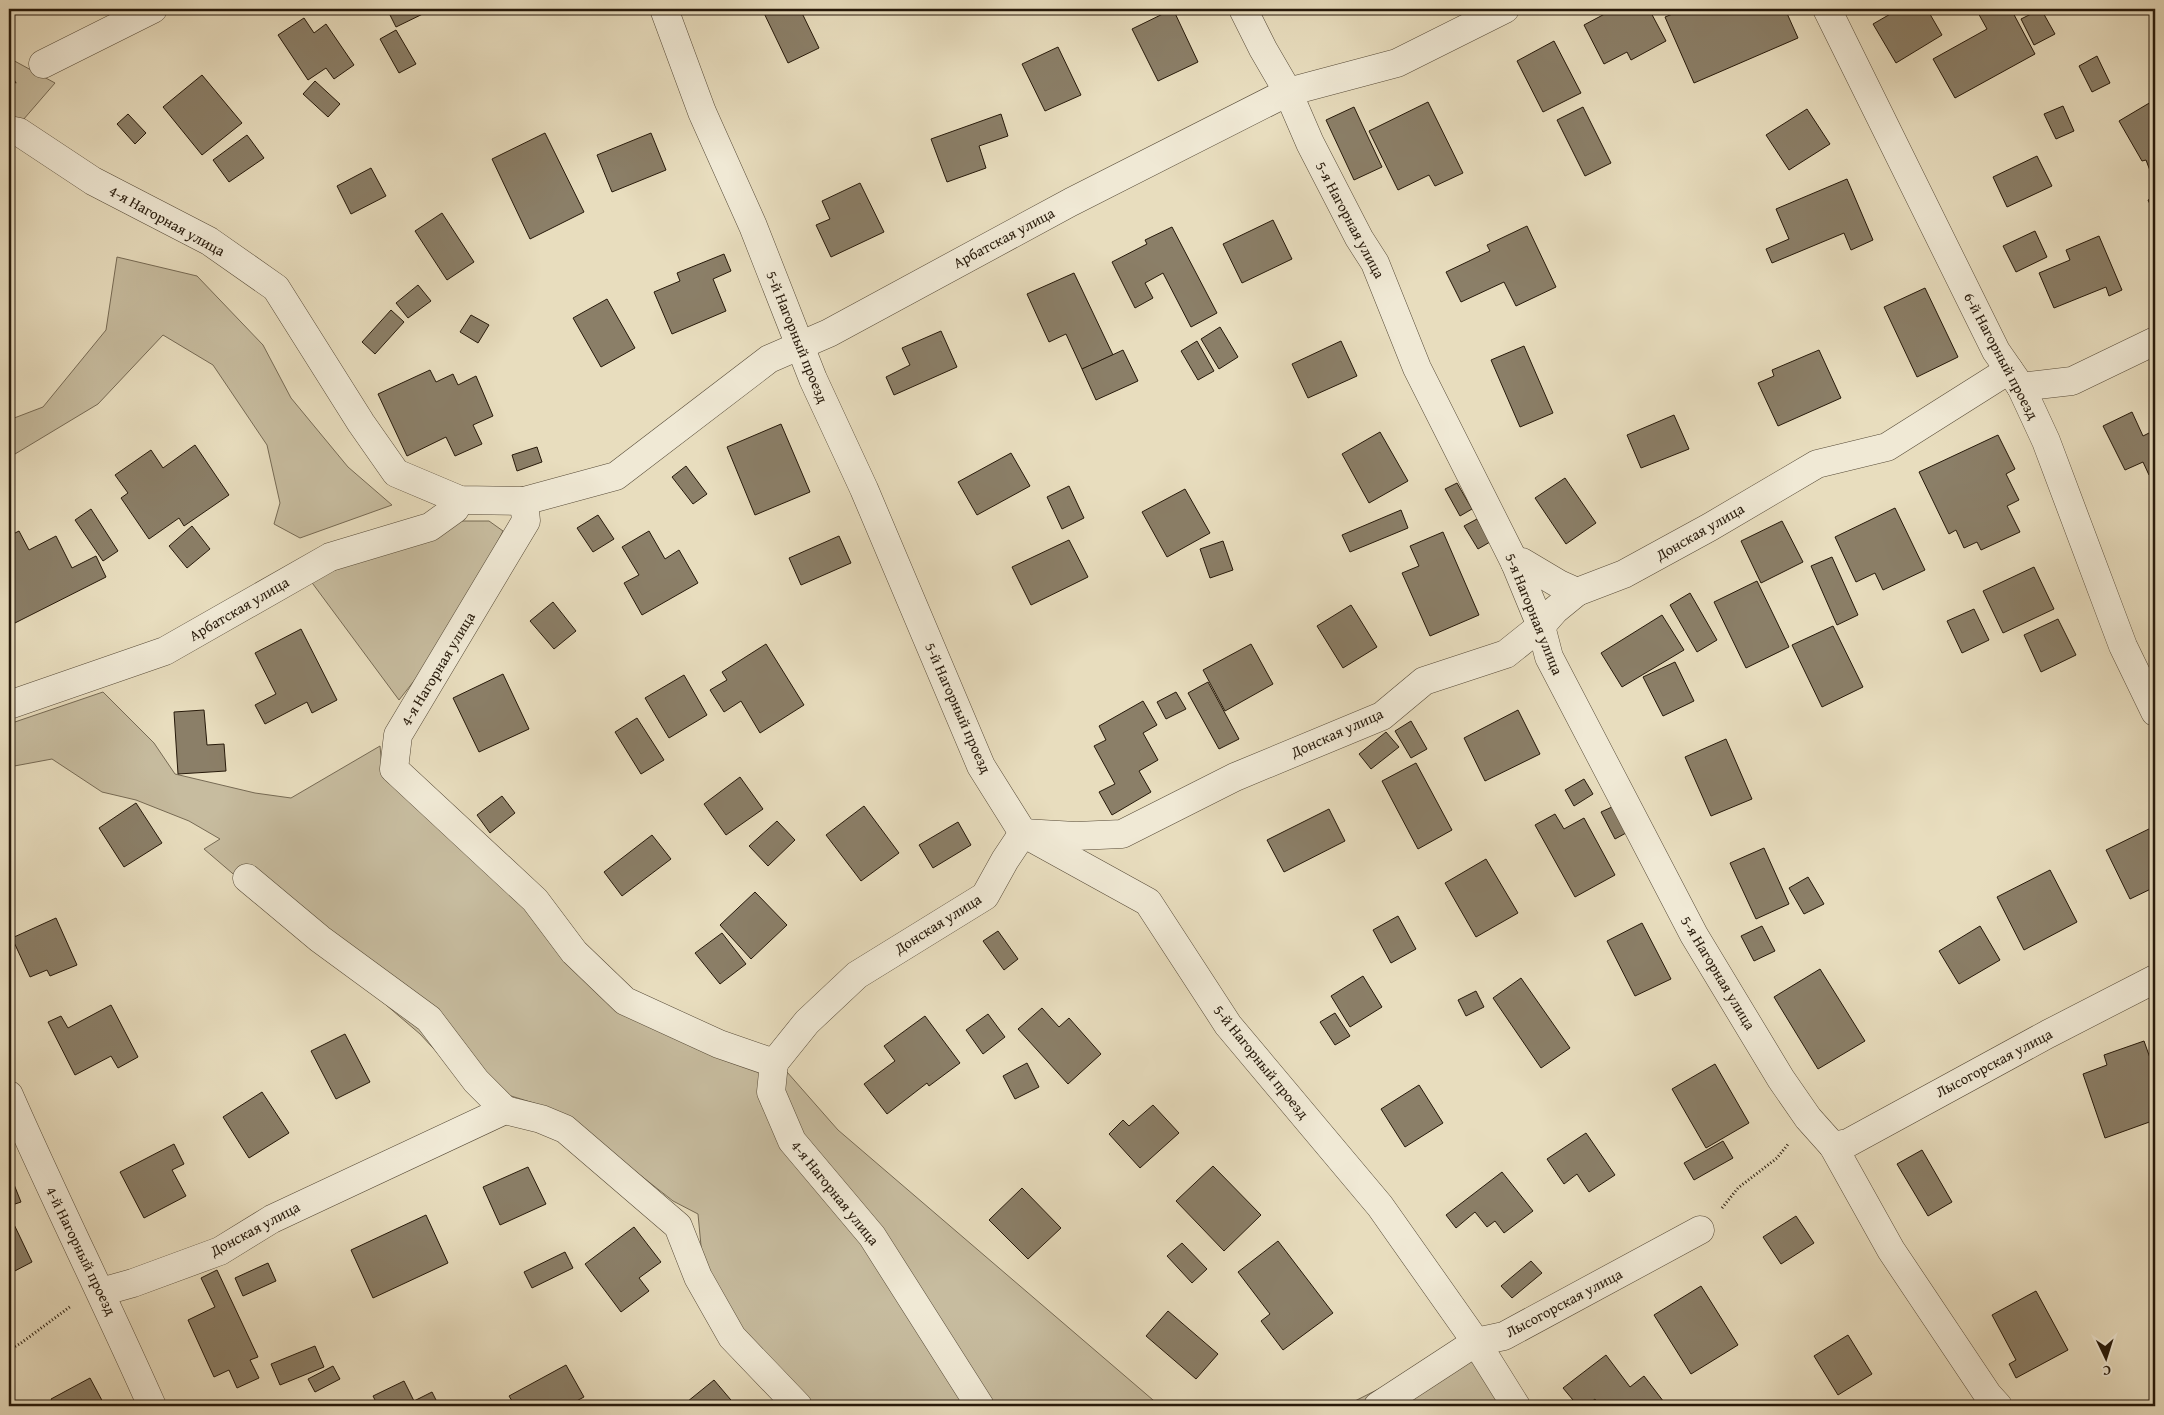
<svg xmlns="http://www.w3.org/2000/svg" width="2164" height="1415" font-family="'Gentium Book Plus',serif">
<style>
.green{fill:#c7bc9f;stroke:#766a54}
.building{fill:#8b7f68;stroke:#26190a}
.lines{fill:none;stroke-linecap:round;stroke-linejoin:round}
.minor-casing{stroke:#564a37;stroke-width:29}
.path{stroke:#26190a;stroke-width:3;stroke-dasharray:1 2.5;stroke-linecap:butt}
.minor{stroke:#f0e9d5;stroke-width:28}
.labels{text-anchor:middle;stroke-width:5;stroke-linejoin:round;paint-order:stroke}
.street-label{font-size:15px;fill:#26190a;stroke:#f0e9d5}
</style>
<rect width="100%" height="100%" fill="#e8ddbe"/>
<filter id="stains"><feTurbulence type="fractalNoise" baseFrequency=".004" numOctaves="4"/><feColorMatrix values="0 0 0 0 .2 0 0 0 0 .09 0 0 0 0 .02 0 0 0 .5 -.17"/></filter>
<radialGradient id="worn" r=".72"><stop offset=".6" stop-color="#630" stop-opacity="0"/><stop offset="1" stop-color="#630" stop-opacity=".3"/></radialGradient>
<!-- green -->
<g class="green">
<polygon points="9,58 55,83 23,120 9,117"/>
<polygon points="117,257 197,276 263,345 291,398 348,467 392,505 300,538 274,524 280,503 267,445 213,365 163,335 98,404 15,454 9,455 9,420 43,407 106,330"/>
<polygon points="457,521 489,521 503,531 454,630 399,700 310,580"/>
<polygon points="103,692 154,743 175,774 255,793 291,798 380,746 383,778 529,905 567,962 717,1055 787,1072 838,1130 1160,1406 809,1406 736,1329 703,1267 698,1214 673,1201 569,1119 540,1105 492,1090 471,1089 420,1034 204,849 220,839 189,821 136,800 102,792 52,759 9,767 9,724"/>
<polygon points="1446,1355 1471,1360 1504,1406 1345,1406"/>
</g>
<!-- building -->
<g class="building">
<polygon points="387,9 433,9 396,27"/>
<polygon points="762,9 800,9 819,48 788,63"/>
<polygon points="1173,9 1198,62 1158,81 1132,29"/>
<polygon points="1614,9 1649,9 1666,41 1631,60 1627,52 1604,64 1584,25"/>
<polygon points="1685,9 1785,9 1798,38 1694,83 1665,17"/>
<polygon points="1899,9 1927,9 1942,35 1896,63 1873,24"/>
<polygon points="1982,9 2011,9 2035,54 1955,98 1933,59 1987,29 1977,11"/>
<polygon points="2041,9 2055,34 2034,45 2021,19"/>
<polygon points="304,18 314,33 326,24 354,65 334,79 326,68 308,80 278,35"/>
<polygon points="396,30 416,64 399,73 380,39"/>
<polygon points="1554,41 1581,93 1543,112 1517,61"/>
<polygon points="1058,47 1081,95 1045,111 1022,64"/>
<polygon points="2097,56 2110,83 2092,92 2079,66"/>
<polygon points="202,75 242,123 202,155 163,107"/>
<polygon points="315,81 340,104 328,117 303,94"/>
<polygon points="1428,102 1463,173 1435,186 1429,175 1398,190 1369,131"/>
<polygon points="2151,102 2155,108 2155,184 2146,160 2142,161 2119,121"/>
<polygon points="2063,106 2074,131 2056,139 2044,114"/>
<polygon points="1354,107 1382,167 1354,180 1326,120"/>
<polygon points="1583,107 1611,163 1585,176 1557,120"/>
<polygon points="1807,109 1830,144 1789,170 1766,135"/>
<polygon points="128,114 146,133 135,144 117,124"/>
<polygon points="1001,114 1008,136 979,146 986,168 947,182 931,139"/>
<polygon points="545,133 584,212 530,239 492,159"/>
<polygon points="651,133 666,170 612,192 597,155"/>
<polygon points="247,135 264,158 229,182 213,160"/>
<polygon points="2037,156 2052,186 2007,207 1993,177"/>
<polygon points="371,168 386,196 351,214 337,186"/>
<polygon points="1847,179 1873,240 1851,250 1844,233 1772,263 1766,249 1789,239 1776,209"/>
<polygon points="860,183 884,232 831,257 816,225 830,219 822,201"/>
<polygon points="2155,197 2155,215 2148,200"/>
<polygon points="442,213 474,262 447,280 415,231"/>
<polygon points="1273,220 1292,259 1242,283 1223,244"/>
<polygon points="1527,226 1556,287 1516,306 1504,282 1461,302 1446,272 1490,251 1487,245"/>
<polygon points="1172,227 1217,313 1191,327 1163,273 1145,283 1153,298 1135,308 1112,262 1147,244 1145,240"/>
<polygon points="2035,231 2047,257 2016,272 2003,246"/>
<polygon points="2099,236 2122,290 2109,296 2106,287 2054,308 2039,273 2070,260 2066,250"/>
<polygon points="724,254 731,271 713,279 726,311 672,334 654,292 680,281 677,273"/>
<polygon points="1074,273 1113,355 1082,369 1066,334 1049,342 1027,294"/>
<polygon points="418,285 431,301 408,318 396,303"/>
<polygon points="1925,288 1958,357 1917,377 1884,307"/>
<polygon points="607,299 635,348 601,367 573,318"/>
<polygon points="391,310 404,322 375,354 362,342"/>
<polygon points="471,315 489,325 478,343 460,332"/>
<polygon points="1220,327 1238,357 1219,369 1201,339"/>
<polygon points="941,331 957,367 894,395 886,377 910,365 902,348"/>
<polygon points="1197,341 1214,371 1198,380 1181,351"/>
<polygon points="1341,341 1357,376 1308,398 1292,364"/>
<polygon points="1524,346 1553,413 1520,427 1491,360"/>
<polygon points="1123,350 1138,381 1096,400 1082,369"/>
<polygon points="1819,350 1841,398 1778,426 1758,383 1774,376 1772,370"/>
<polygon points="430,370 436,382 453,374 458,385 476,376 493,416 473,425 482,444 455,456 446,437 407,456 378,394"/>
<polygon points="2132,412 2143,436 2155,430 2155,472 2149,475 2143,462 2125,470 2103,426"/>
<polygon points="1674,415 1689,449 1641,468 1627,435"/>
<polygon points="781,424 810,492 755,515 727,447"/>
<polygon points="1380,432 1408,481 1369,503 1342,454"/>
<polygon points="1998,435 2015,469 2006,474 2019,500 2007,506 2020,532 1981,550 1977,542 1964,548 1956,530 1949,534 1919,472"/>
<polygon points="195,445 229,495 184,526 179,518 149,539 121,498 128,493 115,475 151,450 163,468"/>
<polygon points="537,447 542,462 517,471 512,455"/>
<polygon points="1011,453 1030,486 977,515 958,482"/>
<polygon points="686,466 707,494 693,504 672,477"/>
<polygon points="1565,478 1596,523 1566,544 1535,498"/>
<polygon points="1457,483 1472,509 1460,516 1445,489"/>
<polygon points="1069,486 1084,518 1062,529 1047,497"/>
<polygon points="1185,489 1210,533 1167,557 1142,512"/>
<polygon points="1895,508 1925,570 1883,590 1875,573 1856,582 1835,537"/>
<polygon points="91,509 118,551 103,561 75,520"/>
<polygon points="1401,510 1408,528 1350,552 1342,535"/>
<polygon points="598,515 614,539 593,552 577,528"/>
<polygon points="1477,519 1490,542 1478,549 1464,526"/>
<polygon points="1782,521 1803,562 1761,583 1741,541"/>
<polygon points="192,526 210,549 187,568 169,546"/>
<polygon points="19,531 29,550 56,536 72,568 96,556 106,577 9,626 9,536"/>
<polygon points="649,531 665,559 679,550 698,583 642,615 624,583 639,575 622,547"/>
<polygon points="1443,532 1479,615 1430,636 1402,573 1419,566 1410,546"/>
<polygon points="839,536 851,563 801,585 789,558"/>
<polygon points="1069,540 1088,577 1031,605 1012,567"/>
<polygon points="1223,541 1233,570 1210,578 1200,549"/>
<polygon points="1832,557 1858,615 1837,625 1811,566"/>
<polygon points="2034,567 2054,609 2003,633 1983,591"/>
<polygon points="1757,581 1789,647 1746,668 1714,602"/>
<polygon points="1690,593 1717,640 1697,652 1670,605"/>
<polygon points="553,602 576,631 554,649 530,621"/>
<polygon points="1351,605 1377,647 1343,668 1317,626"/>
<polygon points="1974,609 1989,640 1962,653 1947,621"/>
<polygon points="1662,615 1684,650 1622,687 1601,653"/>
<polygon points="2058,619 2076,655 2041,672 2024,635"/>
<polygon points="1833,626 1863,687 1822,707 1792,645"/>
<polygon points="301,629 337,700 312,713 307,702 265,724 255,705 276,694 255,653"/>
<polygon points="766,644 804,705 760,733 741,701 724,712 710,690 727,680 722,672"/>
<polygon points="1251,644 1273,684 1225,711 1203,670"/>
<polygon points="1675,662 1694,701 1663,716 1643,677"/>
<polygon points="503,674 529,729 479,752 453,698"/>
<polygon points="684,675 707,715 669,738 645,698"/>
<polygon points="1208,682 1239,739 1219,749 1188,693"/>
<polygon points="1176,692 1186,709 1166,719 1157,702"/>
<polygon points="1143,701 1157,725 1143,733 1158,760 1139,771 1151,792 1112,815 1099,792 1115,784 1094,746 1106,740 1099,726"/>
<polygon points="204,710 207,745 224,744 226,771 178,774 174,712"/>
<polygon points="1518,710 1540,754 1485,781 1464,738"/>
<polygon points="637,718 664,760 641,774 615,732"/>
<polygon points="1411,721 1427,749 1411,758 1395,731"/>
<polygon points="1386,732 1399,747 1371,769 1359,754"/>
<polygon points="1726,739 1752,799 1711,816 1685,757"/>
<polygon points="1416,763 1452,830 1418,849 1382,781"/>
<polygon points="740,777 763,809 726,835 704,804"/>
<polygon points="1584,779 1593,794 1574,806 1565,790"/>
<polygon points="502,796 515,813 490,833 477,815"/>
<polygon points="136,803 162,843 124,867 99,828"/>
<polygon points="864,806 899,853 861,881 826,835"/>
<polygon points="1612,807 1626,833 1615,839 1601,812"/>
<polygon points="1329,809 1345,841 1284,872 1267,840"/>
<polygon points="1555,814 1564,829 1584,818 1615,875 1575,897 1535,825"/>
<polygon points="777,821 795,840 768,866 749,846"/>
<polygon points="958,822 971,845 933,868 919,845"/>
<polygon points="2155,826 2155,887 2130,899 2106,850"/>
<polygon points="652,835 671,859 622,896 604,872"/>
<polygon points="1764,848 1789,904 1756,919 1730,863"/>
<polygon points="1486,859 1518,913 1476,937 1445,883"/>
<polygon points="2050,870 2077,922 2024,950 1997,897"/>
<polygon points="1808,877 1824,904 1804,914 1789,888"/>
<polygon points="755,892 787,925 751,959 720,925"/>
<polygon points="1398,916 1416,949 1391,963 1373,930"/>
<polygon points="56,918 77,965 50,976 47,970 30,977 12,938"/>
<polygon points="1642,923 1671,979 1635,996 1607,941"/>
<polygon points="1762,926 1775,951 1754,961 1741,936"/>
<polygon points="1980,926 2000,960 1959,984 1939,951"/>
<polygon points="998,931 1018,959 1004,970 983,941"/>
<polygon points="722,933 746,964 720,984 695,953"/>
<polygon points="1820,969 1865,1041 1818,1069 1774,997"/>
<polygon points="1363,976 1382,1007 1350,1027 1331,996"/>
<polygon points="1521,978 1570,1048 1541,1068 1493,998"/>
<polygon points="1476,991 1484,1007 1466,1016 1458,1000"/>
<polygon points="111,1005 138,1057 118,1068 111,1056 75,1075 48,1022 61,1016 68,1028"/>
<polygon points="1042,1008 1059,1027 1069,1018 1101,1054 1068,1084 1018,1029"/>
<polygon points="1335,1013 1350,1036 1335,1045 1320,1022"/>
<polygon points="988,1014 1005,1037 983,1054 966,1030"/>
<polygon points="925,1016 960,1063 929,1086 927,1083 887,1114 864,1084 895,1061 884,1046"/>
<polygon points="345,1034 370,1082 336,1099 311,1051"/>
<polygon points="2144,1041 2155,1072 2155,1120 2105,1138 2083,1074 2107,1065 2104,1055"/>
<polygon points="1027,1063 1039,1087 1015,1099 1003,1076"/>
<polygon points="1715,1064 1749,1123 1706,1148 1672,1089"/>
<polygon points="1419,1085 1443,1123 1405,1147 1381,1109"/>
<polygon points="262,1092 289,1133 249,1158 223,1117"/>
<polygon points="1153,1105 1179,1133 1140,1168 1109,1134 1123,1120 1129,1126"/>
<polygon points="1586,1133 1615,1175 1589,1192 1577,1174 1564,1184 1547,1159"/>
<polygon points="1723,1141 1733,1158 1694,1180 1684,1163"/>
<polygon points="174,1144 184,1164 172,1170 186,1196 144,1218 120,1172"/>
<polygon points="1922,1150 1952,1202 1928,1216 1897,1164"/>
<polygon points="1213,1166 1261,1215 1224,1251 1176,1201"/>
<polygon points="528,1167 546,1204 500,1225 483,1187"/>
<polygon points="9,1172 21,1202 9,1206"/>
<polygon points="1502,1172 1533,1211 1504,1233 1495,1221 1487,1227 1475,1212 1456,1228 1446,1215"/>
<polygon points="1022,1188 1061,1228 1028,1259 989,1220"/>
<polygon points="9,1214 32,1262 9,1274"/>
<polygon points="426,1215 448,1263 373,1298 351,1250"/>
<polygon points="1796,1216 1814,1243 1781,1264 1763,1237"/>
<polygon points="634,1227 661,1262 639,1278 649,1291 621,1312 585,1264"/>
<polygon points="1278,1241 1333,1313 1283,1350 1261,1321 1270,1314 1238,1272"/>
<polygon points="1182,1243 1207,1269 1192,1283 1167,1256"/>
<polygon points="565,1252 573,1268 532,1288 524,1272"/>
<polygon points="1531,1261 1542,1273 1512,1298 1501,1286"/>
<polygon points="268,1263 276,1281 243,1296 235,1278"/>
<polygon points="217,1270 258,1357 250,1360 259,1378 237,1388 229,1370 214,1377 188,1320 215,1307 201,1278"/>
<polygon points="1701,1286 1738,1345 1691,1374 1654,1315"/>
<polygon points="2036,1291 2068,1350 2016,1378 2009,1364 2016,1360 1992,1315"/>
<polygon points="1168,1311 1218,1354 1196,1379 1146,1336"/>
<polygon points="1848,1335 1872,1374 1838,1395 1814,1356"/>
<polygon points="315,1346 324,1367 280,1385 271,1364"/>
<polygon points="1606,1355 1630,1387 1644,1376 1667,1406 1600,1406 1595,1399 1586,1406 1578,1406 1563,1388"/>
<polygon points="566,1365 584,1397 567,1406 515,1406 509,1396"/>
<polygon points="333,1366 340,1379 315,1392 308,1379"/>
<polygon points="90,1378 105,1406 55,1406 51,1399"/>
<polygon points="714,1380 736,1406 682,1406"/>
<polygon points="404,1381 414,1401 432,1392 439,1406 378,1406 373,1396"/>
</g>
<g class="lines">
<defs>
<g id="minor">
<polyline points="664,9 702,112 753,226 813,379 864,489 981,766 1023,833 1148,902 1228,1025 1380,1206 1476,1342 1516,1406"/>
<polyline points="1243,9 1263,49 1288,92 1310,143 1359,238 1375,263 1417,368 1515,563 1541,626 1549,657 1694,935 1781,1079 1808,1118 1833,1146 1891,1250 1988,1395 1998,1406"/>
<polyline points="1827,9 1996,351 2021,387 2046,441 2123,646 2155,712"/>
<polyline points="43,64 153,9"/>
<polyline points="9,130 19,132 93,181 209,241 276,288 361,423 396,473 460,500 524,501 616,476 769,359 829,333 1071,202 1288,92 1397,63 1505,9"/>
<polyline points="2021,387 2072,381 2155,341"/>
<polyline points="524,501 526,521 398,735 394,769 535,900 574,952 625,1001 719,1044 774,1063"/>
<polyline points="1515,563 1522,562 1559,584 1577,592"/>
<polyline points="9,705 165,651 330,557 430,527 455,509 460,500"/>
<polyline points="247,878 320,939 429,1019 476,1081 505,1110"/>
<polyline points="774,1063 807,1022 857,975 985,896 1005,860 1023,833 1076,836 1122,834 1235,777 1382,716 1424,681 1506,654 1541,626 1555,610 1577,592 1624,574 1710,527 1817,464 1887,447 2009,370"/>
<polyline points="774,1063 771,1092 792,1141 872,1236 980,1406"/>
<path d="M9,1095C55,1200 106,1302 152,1406"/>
<polyline points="505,1110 541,1119 565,1129 678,1226 698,1277 732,1337 798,1406"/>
<polyline points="1833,1146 1848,1143 2048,1034 2155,979"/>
<polyline points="101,1292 133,1283 220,1251 272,1219 505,1110"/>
<polyline points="1378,1406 1476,1342 1504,1336 1700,1230"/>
</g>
</defs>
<!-- minor casing -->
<use href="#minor" class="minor-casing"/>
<!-- path -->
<g class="path">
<polyline points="9,86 17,81"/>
<polyline points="1722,1208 1738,1188 1777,1158 1789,1143"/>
<polyline points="9,1350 21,1343 71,1306"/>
</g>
<!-- minor -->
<use href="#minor" class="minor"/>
</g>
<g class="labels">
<!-- street labels -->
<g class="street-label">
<text transform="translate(1350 220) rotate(62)" y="5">5-я Нагорная улица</text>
<text transform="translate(167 221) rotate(29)" y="5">4-я Нагорная улица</text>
<text transform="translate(1004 238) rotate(-28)" y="5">Арбатская улица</text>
<text transform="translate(797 337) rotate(68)" y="5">5-й Нагорный проезд</text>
<text transform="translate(2001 356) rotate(62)" y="5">6-й Нагорный проезд</text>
<text transform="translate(1700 532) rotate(-30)" y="5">Донская улица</text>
<text transform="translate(239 609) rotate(-30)" y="5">Арбатская улица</text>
<text transform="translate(1534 614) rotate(68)" y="5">5-я Нагорная улица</text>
<text transform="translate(438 669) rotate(-59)" y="5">4-я Нагорная улица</text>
<text transform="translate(958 708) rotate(66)" y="5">5-й Нагорный проезд</text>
<text transform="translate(1337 733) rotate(-24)" y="5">Донская улица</text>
<text transform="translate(938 924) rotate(-32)" y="5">Донская улица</text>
<text transform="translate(1718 973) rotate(59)" y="5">5-я Нагорная улица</text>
<text transform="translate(1261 1062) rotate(51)" y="5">5-й Нагорный проезд</text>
<text transform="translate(1994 1063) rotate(-28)" y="5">Лысогорская улица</text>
<text transform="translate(835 1193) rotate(51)" y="5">4-я Нагорная улица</text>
<text transform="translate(255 1229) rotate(-28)" y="5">Донская улица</text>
<text transform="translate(81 1251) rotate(64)" y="5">4-й Нагорный проезд</text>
<text transform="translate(1564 1303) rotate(-28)" y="5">Лысогорская улица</text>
</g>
</g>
<!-- margin -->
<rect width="2164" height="1415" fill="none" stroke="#e8ddbe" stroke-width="30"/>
<rect x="10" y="10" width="2144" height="1395" fill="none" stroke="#26190a" stroke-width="2.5"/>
<rect x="15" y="15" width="2134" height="1385" fill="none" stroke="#26190a"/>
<!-- north arrow -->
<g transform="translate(2106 1358) rotate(176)" stroke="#f0e9d5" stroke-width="4" paint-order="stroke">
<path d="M0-4L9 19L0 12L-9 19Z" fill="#26190a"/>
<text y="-8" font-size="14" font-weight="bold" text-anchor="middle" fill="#26190a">С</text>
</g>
<rect width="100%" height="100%" filter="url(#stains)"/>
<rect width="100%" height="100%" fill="url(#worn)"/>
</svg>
